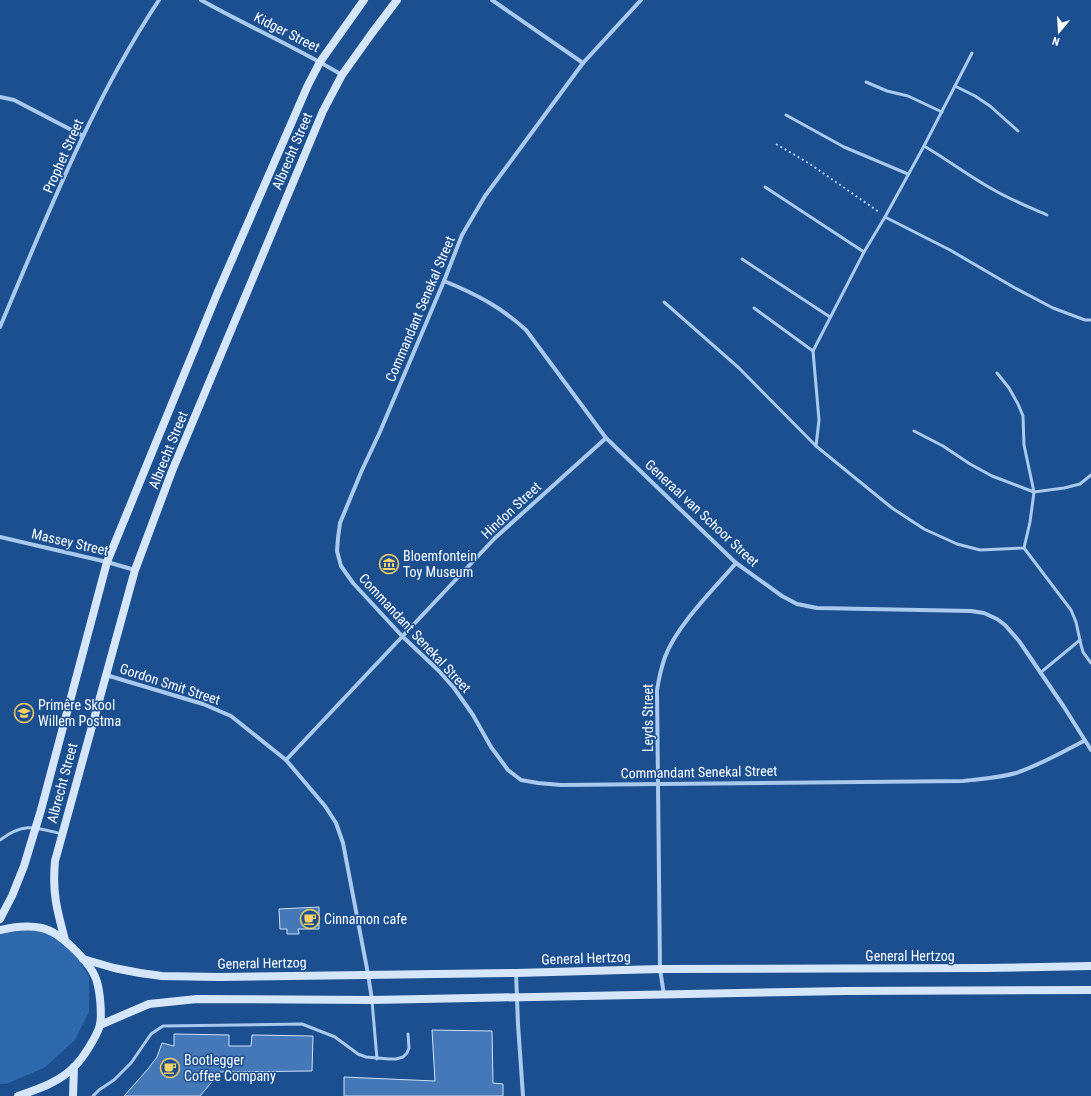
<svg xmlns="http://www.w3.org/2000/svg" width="1091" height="1096" font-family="'Roboto Condensed',sans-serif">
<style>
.green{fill:#2e69ad}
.building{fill:#4478b7;stroke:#cfe3fa}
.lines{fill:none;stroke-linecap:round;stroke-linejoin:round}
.path{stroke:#a9c9ee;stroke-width:2;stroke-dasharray:2 3;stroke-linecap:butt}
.lane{stroke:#a9c9ee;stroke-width:3}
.street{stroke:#a9c9ee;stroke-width:4}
.secondary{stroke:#d6e6fa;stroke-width:8}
.labels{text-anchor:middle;stroke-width:3;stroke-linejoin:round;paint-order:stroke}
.street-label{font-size:14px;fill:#fff;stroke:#1b4f8f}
.poi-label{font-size:14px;fill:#fff;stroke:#1b4f8f;text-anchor:start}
</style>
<rect width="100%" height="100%" fill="#1b4f8f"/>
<!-- green -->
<polygon class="green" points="43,930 72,949 89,977 89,1012 75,1040 44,1068 6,1084 0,1084 0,931"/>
<!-- building -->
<g class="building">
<polygon points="319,907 319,929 298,929 299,934 287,934 287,929 280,929 279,909"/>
<polygon points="432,1030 492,1031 493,1083 503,1084 503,1096 344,1096 344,1077 435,1081"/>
<polygon points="174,1034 229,1035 229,1046 251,1046 252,1035 313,1036 312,1071 220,1072 200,1096 124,1096 148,1069 157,1057 162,1043 174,1046"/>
</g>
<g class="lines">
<!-- path -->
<polyline class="path" points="776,144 810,164 879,212"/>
<!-- lane -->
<g class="lane">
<polyline points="866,82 887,91 908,96 942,112"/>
<polyline points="955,86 975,96 990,106 1018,131"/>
<polyline points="786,115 844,147 908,174"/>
<path d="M924,146C948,160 970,177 994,190C1011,200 1029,207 1047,215"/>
<polyline points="765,187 864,252"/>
<polyline points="885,217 950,250 1015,288 1053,308 1085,320 1091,320"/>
<polyline points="742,259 830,317"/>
<polyline points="664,302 739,368 816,446 892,508 924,529 957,544 980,550 1024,548 1030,522 1034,492 1024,445 1023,416 1018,404 1009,388 997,373"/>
<polyline points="754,308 813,351"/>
<polyline points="914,431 943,446 970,464 992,476 1034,492 1064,488 1080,484 1091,475"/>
<polyline points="816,446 819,420 813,351 864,252 885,217 924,146 972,53"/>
<polyline points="1024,548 1071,610 1076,622 1081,645 1083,652 1091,663"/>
<polyline points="1040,673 1080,640"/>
<path d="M0,840C24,822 35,827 62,834"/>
<polyline points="372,1001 377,1059"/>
<polyline points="93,1096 99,1090 114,1080 131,1063 151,1034 163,1026 302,1024 335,1037 358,1054 366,1057 389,1059 396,1059 403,1057 407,1053 409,1048 408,1034"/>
</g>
<!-- street -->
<g class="street">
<path d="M201,0C247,26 296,47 342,75"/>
<polyline points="492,0 583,63"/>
<path d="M641,0L583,63L485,196L462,235L444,281L379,434L362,470L340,523L338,538L337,551L341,566L353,583L402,636L439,671L454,688L473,715L491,747L508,770L521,780L538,783L561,785L963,781C980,779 999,778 1016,773C1040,765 1062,752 1084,741"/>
<polyline points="0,97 14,100 83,136"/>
<path d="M444,281C476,294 501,307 526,330L606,438L736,563L782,596L797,604L817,608L971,611L984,613L997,619L1005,625L1019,641L1064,707L1091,750"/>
<path d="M0,327C47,216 92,101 159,0"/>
<polyline points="0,537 107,562 135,570"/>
<polyline points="106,675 203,704 231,716 286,760 325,806 336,823 343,843 368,974 372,1000"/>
<polyline points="286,760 495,538 606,438"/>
<polyline points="516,973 518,1024 523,1096"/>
<path d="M664,995L660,969L657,690C659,678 661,668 665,657C677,625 714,589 736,563"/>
</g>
<!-- secondary -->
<g class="secondary">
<polyline points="0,919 12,896 24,866 41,810 107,562 217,294 308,85 320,62 364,0"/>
<path d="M0,930C13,927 29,925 42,928C55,931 66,941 75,950C84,959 94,970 97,982C100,992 102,1014 100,1025C97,1036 83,1058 75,1066C60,1082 38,1089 18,1096"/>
<path d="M65,940C57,910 52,893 55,861L135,570L172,471L323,111L342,75L372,33L397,0"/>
<polyline points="83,959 114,968 140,973 162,976 219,977 516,973 660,969 986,968 1091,966"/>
<polyline points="100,1025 149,1004 197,999 372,1000 845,991 1091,990"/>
<polyline points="73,1096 74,1067"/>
</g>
</g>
<!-- icons -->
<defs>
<symbol id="museum-ring" viewBox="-11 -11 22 22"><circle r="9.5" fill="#1b4f8f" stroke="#ffd166" stroke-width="1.5"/><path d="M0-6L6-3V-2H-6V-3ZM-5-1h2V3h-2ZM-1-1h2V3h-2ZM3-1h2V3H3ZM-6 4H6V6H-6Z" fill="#ffd166"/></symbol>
<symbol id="school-ring" viewBox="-11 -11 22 22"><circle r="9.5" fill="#1b4f8f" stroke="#ffd166" stroke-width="1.5"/><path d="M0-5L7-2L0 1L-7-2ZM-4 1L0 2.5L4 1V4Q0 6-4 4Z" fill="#ffd166"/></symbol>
<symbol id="cafe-ring" viewBox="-11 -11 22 22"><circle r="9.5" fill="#1b4f8f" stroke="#ffd166" stroke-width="1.5"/><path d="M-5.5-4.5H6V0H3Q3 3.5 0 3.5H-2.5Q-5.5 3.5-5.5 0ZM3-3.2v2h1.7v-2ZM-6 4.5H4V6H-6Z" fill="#ffd166"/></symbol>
</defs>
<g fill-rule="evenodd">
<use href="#museum-ring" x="378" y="553" width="22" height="22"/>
<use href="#school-ring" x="13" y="702" width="22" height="22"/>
<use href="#cafe-ring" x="299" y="908" width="22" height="22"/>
<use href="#cafe-ring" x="159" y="1057" width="22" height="22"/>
</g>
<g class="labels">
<!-- street labels -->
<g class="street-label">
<text transform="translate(287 32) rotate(27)" y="5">Kidger Street</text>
<text transform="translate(292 151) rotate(-67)" y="5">Albrecht Street</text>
<text transform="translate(63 156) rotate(-66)" y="5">Prophet Street</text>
<text transform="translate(420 309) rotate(-67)" y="5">Commandant Senekal Street</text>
<text transform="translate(168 450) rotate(-68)" y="5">Albrecht Street</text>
<text transform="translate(511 510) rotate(-43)" y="5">Hindon Street</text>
<text transform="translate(702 513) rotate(43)" y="5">Generaal van Schoor Street</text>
<text transform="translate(70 542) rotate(13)" y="5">Massey Street</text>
<text transform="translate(415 633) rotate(47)" y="5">Commandant Senekal Street</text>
<text transform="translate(170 684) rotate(18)" y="5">Gordon Smit Street</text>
<text transform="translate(648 718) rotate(-90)" y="5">Leyds Street</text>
<text transform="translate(699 772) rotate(-1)" y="5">Commandant Senekal Street</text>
<text transform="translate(62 783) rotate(-75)" y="5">Albrecht Street</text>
<text x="910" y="961">General Hertzog</text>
<text transform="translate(586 958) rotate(-2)" y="5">General Hertzog</text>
<text transform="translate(262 963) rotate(-1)" y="5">General Hertzog</text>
</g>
<!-- poi labels -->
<g class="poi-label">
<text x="403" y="561">Bloemfontein<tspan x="403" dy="16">Toy Museum</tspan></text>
<text x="38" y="710">Primêre Skool<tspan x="38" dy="16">Willem Postma</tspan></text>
<text x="324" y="924">Cinnamon cafe</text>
<text x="184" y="1065">Bootlegger<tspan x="184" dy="16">Coffee Company</tspan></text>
</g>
</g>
<!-- north arrow -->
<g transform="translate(1059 32) rotate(198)" stroke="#1b4f8f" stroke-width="3" paint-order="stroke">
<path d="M0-3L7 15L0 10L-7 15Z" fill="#ffffff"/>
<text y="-6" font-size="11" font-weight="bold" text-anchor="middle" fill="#ffffff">N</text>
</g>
</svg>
